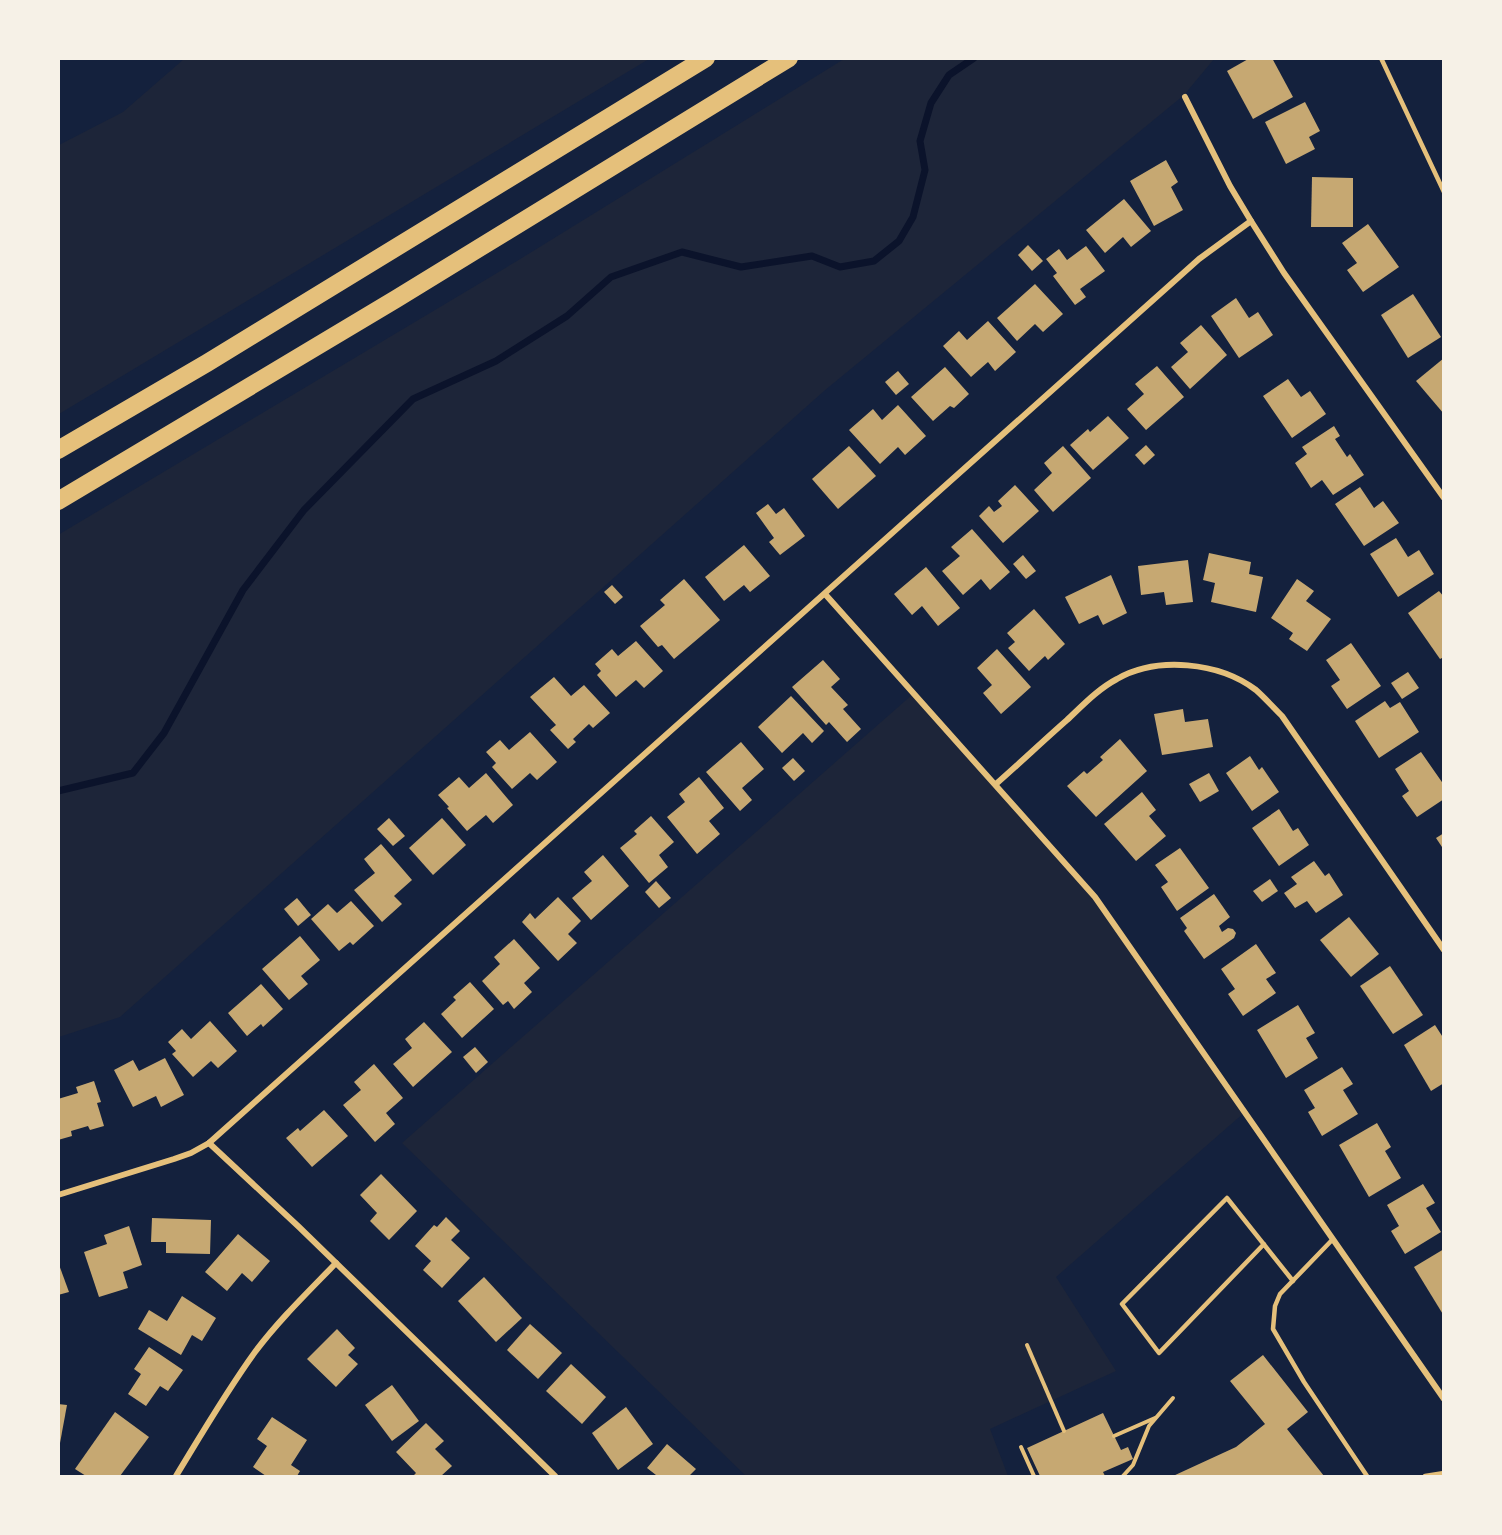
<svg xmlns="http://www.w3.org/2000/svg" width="1502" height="1535" font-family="'PT Serif',serif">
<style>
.green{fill:#1d2539}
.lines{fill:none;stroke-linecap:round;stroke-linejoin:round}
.stream{stroke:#0b132b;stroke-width:7}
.building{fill:#c6a872}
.path{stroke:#e5c07b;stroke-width:4}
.service{stroke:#e5c07b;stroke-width:4.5}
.minor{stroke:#e5c07b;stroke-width:6}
.motorway{stroke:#e5c07b;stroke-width:18}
</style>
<rect width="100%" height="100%" fill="#14213d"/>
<!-- green -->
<g class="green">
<polygon points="184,59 184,58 649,59 59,414 59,145 123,112"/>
<polygon points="844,59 1214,59 1184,95 824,391 120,1017 59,1037 58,535 517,261"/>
<polygon points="913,694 1095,897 1245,1112 1056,1277 1116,1371 990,1429 1008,1476 746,1476 402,1143"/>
</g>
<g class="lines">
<!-- stream -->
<polyline class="stream" points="58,791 133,773 164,733 243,590 304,510 413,399 496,361 567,316 611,277 682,252 741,267 812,256 840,267 874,261 899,241 913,217 925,170 920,141 931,103 949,75 974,58"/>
</g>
<!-- building -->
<g class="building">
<polygon points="1250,58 1272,58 1293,97 1253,119 1227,71"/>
<polygon points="1305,102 1320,131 1309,137 1315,149 1286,164 1265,122"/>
<polygon points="1166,160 1178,182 1171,187 1183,210 1154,226 1130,181"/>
<polygon points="1312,177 1353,178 1353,227 1311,227"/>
<polygon points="1124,199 1151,231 1131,247 1123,237 1105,253 1086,230"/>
<polygon points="1368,224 1399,267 1363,292 1347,270 1357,263 1342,243"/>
<polygon points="1028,245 1043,261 1032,271 1018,255"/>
<polygon points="1086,246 1105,271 1080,289 1086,297 1075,305 1053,276 1057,273 1046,259 1059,249 1067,260"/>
<polygon points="1035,284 1063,314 1043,332 1035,324 1017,341 997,318"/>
<polygon points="1413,294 1441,337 1408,358 1381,315"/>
<polygon points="1236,298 1249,318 1258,312 1273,335 1239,358 1211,316"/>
<polygon points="988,321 1016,352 995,371 988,362 971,377 943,346 959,331 967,340"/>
<polygon points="1201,325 1227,355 1190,389 1171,367 1188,352 1180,343"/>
<polygon points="1444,358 1444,414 1416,381"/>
<polygon points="1157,366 1184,397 1146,430 1127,409 1144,394 1135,384"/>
<polygon points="945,367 969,394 954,408 950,406 933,421 911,397"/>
<polygon points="898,371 909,384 896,395 885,382"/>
<polygon points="1288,379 1301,397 1310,391 1326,414 1292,438 1263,396"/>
<polygon points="898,405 926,436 905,455 898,447 880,464 849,430 873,409 882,420"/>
<polygon points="1108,416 1129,438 1093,470 1070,445 1088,429 1090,432"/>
<polygon points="1334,426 1340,436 1335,439 1347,457 1350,454 1364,475 1333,495 1322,480 1311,488 1295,463 1307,454 1302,447"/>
<polygon points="1146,445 1155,455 1144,465 1135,455"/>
<polygon points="849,446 876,476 838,509 812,479"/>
<polygon points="1063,446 1091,478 1053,512 1034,490 1052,473 1044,463"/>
<polygon points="1015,485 1039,511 1003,543 979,516 989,506 994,512 1002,506 998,501"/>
<polygon points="1360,487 1374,508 1383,501 1399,523 1364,546 1335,504"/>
<polygon points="768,504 776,514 784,508 805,536 780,555 769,542 774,538 756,513"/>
<polygon points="972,529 1010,572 990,590 981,579 963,595 942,571 960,556 951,547"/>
<polygon points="1396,538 1408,557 1419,550 1434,574 1398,597 1370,554"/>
<polygon points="744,545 770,576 750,592 744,585 724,601 705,577"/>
<polygon points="1209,553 1251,562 1249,574 1263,577 1256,612 1211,602 1215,583 1203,580"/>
<polygon points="1023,555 1036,571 1026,579 1013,564"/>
<polygon points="1188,560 1193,602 1166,605 1164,592 1141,595 1138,566"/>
<polygon points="926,567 960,608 938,626 922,606 912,615 894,594"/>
<polygon points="1111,575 1127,613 1103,625 1098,615 1079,624 1065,597"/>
<polygon points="684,579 720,620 674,659 662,645 658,647 640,626 665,605 660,600"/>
<polygon points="1297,579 1314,591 1306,601 1331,619 1307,651 1289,639 1293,633 1271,618"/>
<polygon points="612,585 623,597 615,604 604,592"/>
<polygon points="1439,591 1444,597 1444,657 1440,659 1408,613"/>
<polygon points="1034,609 1065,644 1048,660 1045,656 1029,671 1008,648 1015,642 1007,633"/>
<polygon points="636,641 663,671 644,688 636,680 616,697 597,675 601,671 595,664 612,649 618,656"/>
<polygon points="1351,643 1381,686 1347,709 1331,686 1340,680 1326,660"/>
<polygon points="997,649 1031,687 1001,714 983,693 992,685 977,668"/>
<polygon points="823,660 840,679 831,687 848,705 843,709 861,729 847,742 829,722 826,725 792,687"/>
<polygon points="1408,672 1419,688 1402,699 1391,683"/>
<polygon points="554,677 571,696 584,685 610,713 593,728 589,724 573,739 576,742 568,749 550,730 556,725 530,697"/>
<polygon points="791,696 824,731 812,743 803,733 782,753 758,727"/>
<polygon points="1385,701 1390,708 1400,702 1419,732 1379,758 1355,721"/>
<polygon points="1183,709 1185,722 1208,719 1213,747 1162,755 1154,714"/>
<polygon points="530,732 557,762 537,780 530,773 512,789 492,767 496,763 486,752 500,740 509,750"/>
<polygon points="1120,739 1147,771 1096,817 1067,786 1084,771 1087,774 1103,760 1100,757"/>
<polygon points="741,742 764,769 742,788 752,800 740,811 706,772"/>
<polygon points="1421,752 1444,785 1444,799 1417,817 1402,796 1409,791 1395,769"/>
<polygon points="1250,756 1259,770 1262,767 1279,792 1252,811 1226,773"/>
<polygon points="793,758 805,771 794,781 782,768"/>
<polygon points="486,773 513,805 493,823 486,815 467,831 447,808 449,807 438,795 459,777 469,788"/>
<polygon points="1209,773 1219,791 1200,802 1189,784"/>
<polygon points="699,777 724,808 709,821 720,834 697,854 667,817 685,802 679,794"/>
<polygon points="1142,792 1156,810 1149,816 1166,836 1136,861 1104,824"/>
<polygon points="1279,809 1293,831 1298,828 1309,845 1279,866 1252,828"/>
<polygon points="651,816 674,842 659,855 668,867 649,883 620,848 637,834 634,831"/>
<polygon points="389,818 405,836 393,846 377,829"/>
<polygon points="442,818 466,845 433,875 409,848"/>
<polygon points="1444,833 1444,850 1436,838"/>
<polygon points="381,844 412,880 394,896 402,904 382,922 354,890 375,873 364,859"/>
<polygon points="1180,848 1209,888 1177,911 1161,887 1168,882 1155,865"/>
<polygon points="603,855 629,886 591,920 572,898 592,881 584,872"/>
<polygon points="1314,861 1325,876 1329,873 1343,895 1316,913 1307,901 1295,908 1284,893 1297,884 1291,877"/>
<polygon points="1270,879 1278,891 1262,902 1253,891"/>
<polygon points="656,881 671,898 659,908 645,892"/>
<polygon points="1214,894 1230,917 1219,926 1222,932 1228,928 1233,929 1236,933 1234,938 1204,959 1184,931 1187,928 1180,918"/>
<polygon points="558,897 581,921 568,934 577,943 558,961 522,922 530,913 535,919"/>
<polygon points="297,898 311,915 298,926 284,909"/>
<polygon points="351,901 374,926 353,945 350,942 339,951 311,919 328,904 337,913"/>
<polygon points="1349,917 1379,954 1351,977 1320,940"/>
<polygon points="300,936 320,960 301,976 308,984 289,1000 262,969"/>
<polygon points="514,939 540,968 524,983 532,992 514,1009 508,1001 503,1005 482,981 500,964 494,957"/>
<polygon points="1256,944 1276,973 1266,979 1276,993 1243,1016 1228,994 1235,989 1221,969"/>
<polygon points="1390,966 1423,1015 1393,1034 1360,986"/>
<polygon points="470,982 494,1009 462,1038 441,1014 456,1000 453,997"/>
<polygon points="261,984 283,1009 263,1027 261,1024 247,1036 228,1013"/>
<polygon points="1298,1005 1315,1033 1306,1038 1318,1058 1286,1078 1257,1030"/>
<polygon points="210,1021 237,1051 218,1068 211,1061 193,1077 172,1054 176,1051 168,1042 182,1029 191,1039"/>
<polygon points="424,1022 452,1052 413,1087 393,1064 412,1048 405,1039"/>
<polygon points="1435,1025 1444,1039 1444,1083 1431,1091 1404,1045"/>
<polygon points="475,1047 488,1062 476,1073 463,1057"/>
<polygon points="165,1058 184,1095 161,1107 156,1096 133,1107 114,1070 133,1060 139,1071"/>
<polygon points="374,1064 403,1098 386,1113 395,1124 375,1142 343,1105 361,1090 354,1082"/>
<polygon points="1342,1067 1353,1084 1343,1090 1358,1114 1322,1136 1308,1112 1315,1108 1304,1090"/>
<polygon points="94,1081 101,1102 97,1103 104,1126 90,1130 88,1126 71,1131 72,1136 58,1140 58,1099 78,1093 76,1087"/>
<polygon points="324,1110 348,1136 312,1167 286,1138 298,1128 300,1131"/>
<polygon points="1377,1123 1391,1147 1385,1151 1401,1178 1369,1197 1339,1145"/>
<polygon points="381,1174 417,1211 389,1240 370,1221 377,1213 360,1195"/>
<polygon points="1423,1184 1435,1203 1426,1208 1441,1232 1405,1254 1391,1231 1399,1226 1387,1205"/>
<polygon points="446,1217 460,1231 451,1240 470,1258 442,1288 423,1270 431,1261 415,1246 434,1225 437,1227"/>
<polygon points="152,1218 211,1220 210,1254 166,1253 166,1242 151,1242"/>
<polygon points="129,1226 142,1265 123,1272 128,1288 99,1297 84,1252 107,1244 104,1235"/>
<polygon points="238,1234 270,1261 252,1282 242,1273 227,1291 205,1272"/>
<polygon points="1444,1249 1444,1316 1414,1267"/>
<polygon points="58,1262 69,1292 58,1295"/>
<polygon points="484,1277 522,1318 496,1342 458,1301"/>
<polygon points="182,1296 216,1318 202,1341 192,1335 181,1355 138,1329 149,1310 167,1321"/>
<polygon points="530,1324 562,1353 538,1379 507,1350"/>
<polygon points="337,1329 355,1348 348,1355 358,1364 336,1387 307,1359"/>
<polygon points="149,1347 183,1370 168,1391 160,1386 146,1406 128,1394 141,1374 134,1369"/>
<polygon points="1263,1355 1308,1412 1287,1429 1324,1476 1173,1476 1236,1447 1265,1424 1230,1381"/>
<polygon points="571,1364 606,1397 582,1424 546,1391"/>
<polygon points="392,1385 419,1421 392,1441 365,1405"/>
<polygon points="58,1404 67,1405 60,1443 58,1443"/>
<polygon points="626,1407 653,1444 618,1470 592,1433"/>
<polygon points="115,1412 149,1437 120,1476 86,1476 75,1469"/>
<polygon points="1103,1413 1121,1450 1128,1447 1133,1459 1103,1472 1105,1476 1040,1476 1027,1448"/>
<polygon points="272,1417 307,1440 291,1465 300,1471 297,1476 266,1476 253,1467 267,1446 257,1439"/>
<polygon points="426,1423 444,1441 435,1449 452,1466 441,1476 413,1476 416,1473 396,1452"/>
<polygon points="667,1444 696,1469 689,1476 654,1476 656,1475 647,1468"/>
</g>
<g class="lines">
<!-- path -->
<g class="path">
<polyline points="1027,1345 1064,1431"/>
<polyline points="1114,1436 1155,1418"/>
<polyline points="1021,1447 1034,1476"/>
<polyline points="1123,1476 1133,1465 1149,1426 1173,1398"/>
</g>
<!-- service -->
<g class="service">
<polyline points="1381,58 1444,192"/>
<polyline points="1333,1239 1280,1294 1275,1306 1273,1329 1304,1382 1367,1476"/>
<polyline points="1264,1244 1159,1353 1122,1304 1227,1198 1293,1281"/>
<polyline points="1425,1476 1444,1473"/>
</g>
<!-- minor -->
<g class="minor">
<polyline points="1185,97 1230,186 1251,221 1284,273 1444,498"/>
<polyline points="825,594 1095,897 1444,1399"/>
<path d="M996,784C1020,763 1043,741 1067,720C1083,705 1098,689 1117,679C1157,656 1219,662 1256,690C1265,698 1274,708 1282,716L1444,950"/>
<polyline points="209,1143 299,1227 555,1476"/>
<polyline points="58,1195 174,1159 191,1153 209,1143 1199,259 1251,221"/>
<path d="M176,1476C201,1435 226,1392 255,1352C279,1320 308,1292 336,1263"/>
</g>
<!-- motorway -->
<g class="motorway">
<polyline points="58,450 207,363 706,58"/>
<polyline points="58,501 396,299 789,58"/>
</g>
</g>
<!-- border -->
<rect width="1502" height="1535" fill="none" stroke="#f6f1e7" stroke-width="120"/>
</svg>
